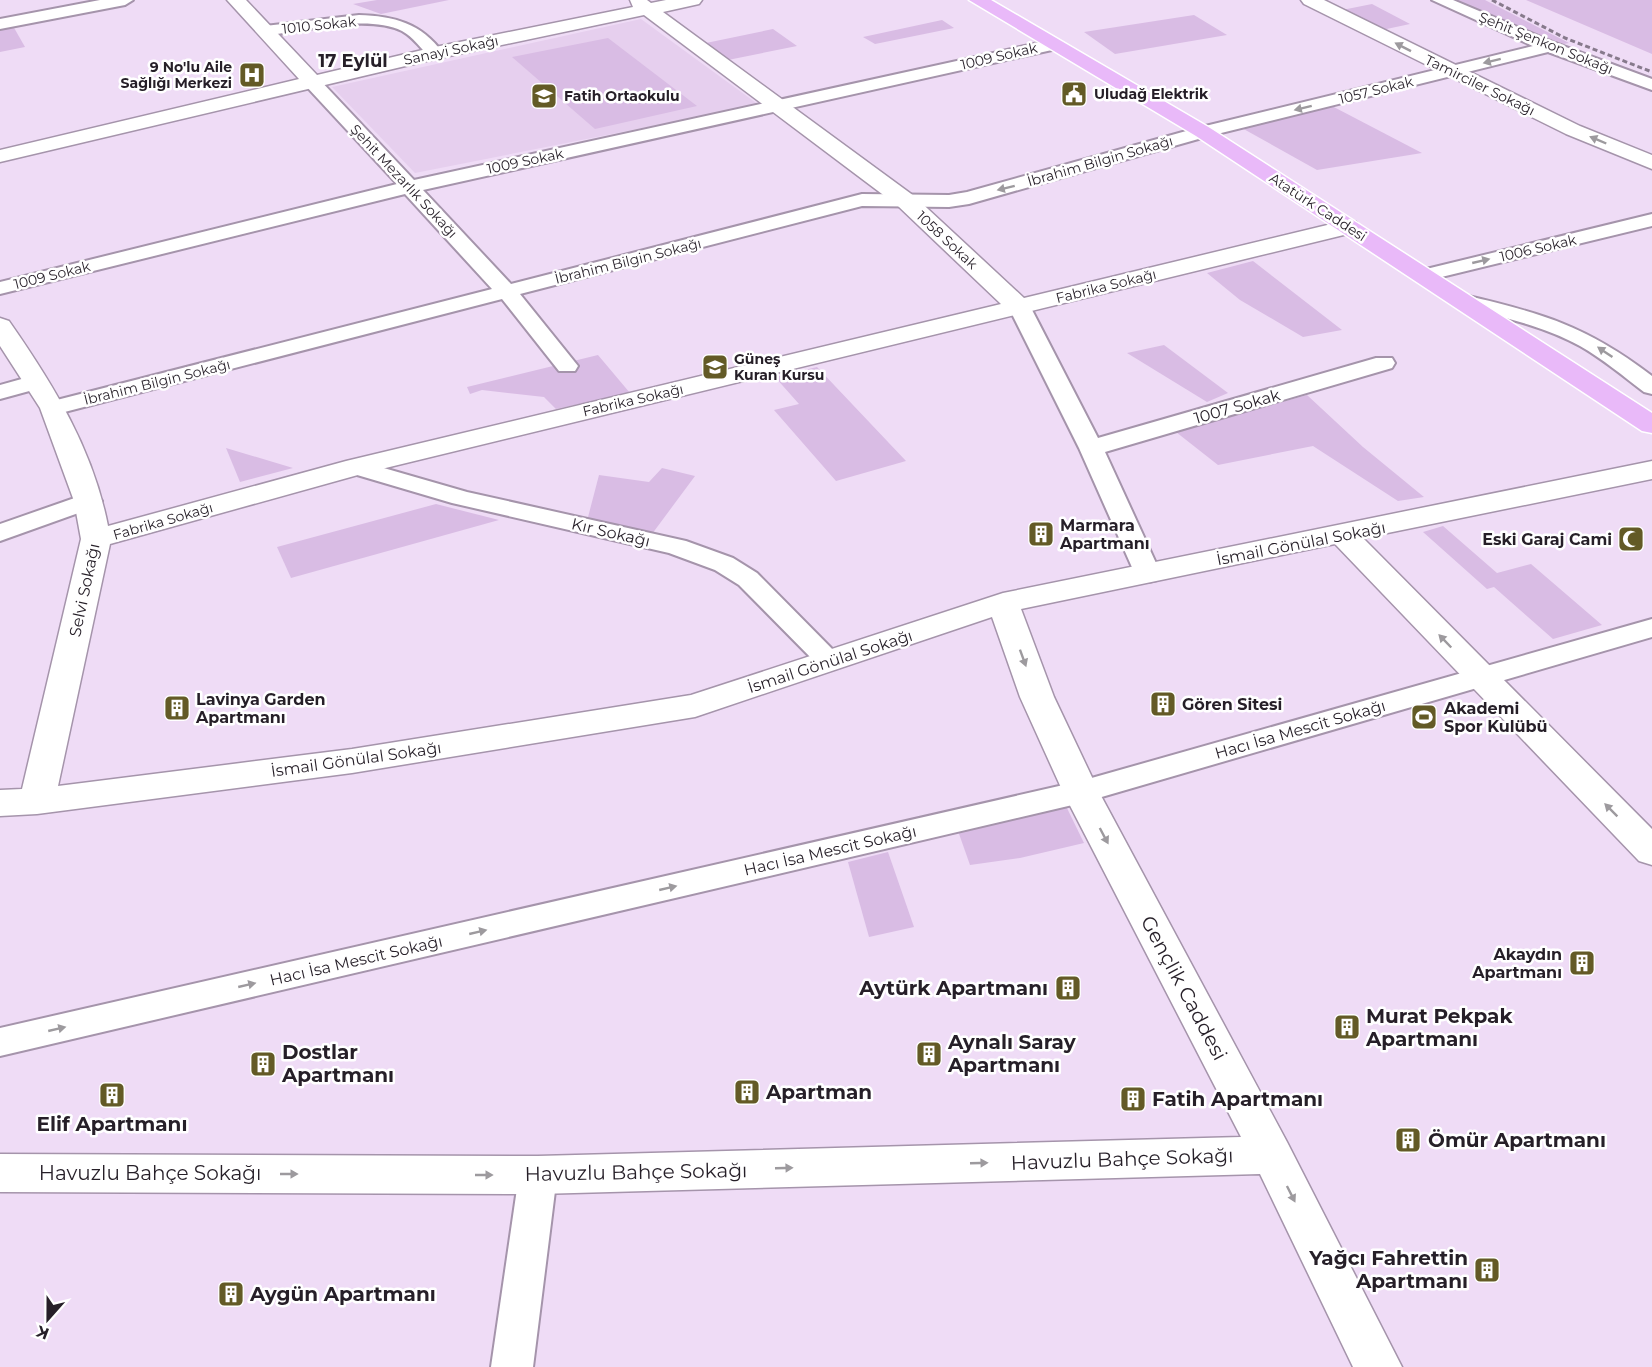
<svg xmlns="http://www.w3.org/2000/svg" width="1652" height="1367" font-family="Montserrat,sans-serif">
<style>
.built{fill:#e6cfee}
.green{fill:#d9bce4}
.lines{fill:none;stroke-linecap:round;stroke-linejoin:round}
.service-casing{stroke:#a594ab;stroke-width:4}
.minor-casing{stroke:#a594ab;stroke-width:3}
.primary-casing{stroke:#fff;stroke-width:3}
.service{fill:#fff;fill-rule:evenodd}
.minor{fill:#fff;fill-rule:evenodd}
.primary{fill:#e9b9f9;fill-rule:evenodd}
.rail{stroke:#877a8c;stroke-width:3;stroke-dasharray:5 3;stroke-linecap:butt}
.oneway{fill:#9d9a9e}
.labels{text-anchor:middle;stroke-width:5;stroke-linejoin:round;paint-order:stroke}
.far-street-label{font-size:14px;fill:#261f28;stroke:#fff}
.far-poi-label{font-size:14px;font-weight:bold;fill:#261f28;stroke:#fff;text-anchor:start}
.street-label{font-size:16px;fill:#261f28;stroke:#fff}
.poi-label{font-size:16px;font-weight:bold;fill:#261f28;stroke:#fff;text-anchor:start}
.far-district-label{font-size:18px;font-weight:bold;fill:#261f28;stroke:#fff}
.near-poi-label{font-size:20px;font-weight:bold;fill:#261f28;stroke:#fff;text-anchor:start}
.near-street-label{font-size:20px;fill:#261f28;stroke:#fff}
</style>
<rect width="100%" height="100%" fill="#efdcf6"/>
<!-- built -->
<polygon class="built" points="641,19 759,105 415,173 332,87"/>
<!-- green -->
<g class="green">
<polygon points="377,0 449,0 381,14 353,4"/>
<polygon points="1449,0 1485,0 1569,43 1554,46"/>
<polygon points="1526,0 1652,0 1652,54"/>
<polygon points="1372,4 1410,24 1382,30 1342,10"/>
<polygon points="1194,15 1227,35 1115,54 1084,32"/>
<polygon points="942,20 954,28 875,44 863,37"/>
<polygon points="13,26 25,47 0,52 0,28"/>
<polygon points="773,29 797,46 728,60 706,43"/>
<polygon points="608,38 697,106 595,129 512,57"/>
<polygon points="1330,105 1422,153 1317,170 1240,127"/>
<polygon points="1253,261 1342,330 1303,337 1240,300 1207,273"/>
<polygon points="1164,345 1228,393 1207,402 1127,353"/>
<polygon points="598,355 630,393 556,409 544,397 482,390 470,394 467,387"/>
<polygon points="817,367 906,461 836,481 774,410 799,404 775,377"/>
<polygon points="1307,395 1363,447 1424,497 1398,501 1313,446 1218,465 1176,432"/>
<polygon points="226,448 293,468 240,482"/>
<polygon points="662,468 695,476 652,534 587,521 599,475 649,482"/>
<polygon points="436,504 499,520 291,578 277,547"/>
<polygon points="1443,526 1497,573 1531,564 1602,625 1553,639 1494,587 1487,589 1423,532"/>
<polygon points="1065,804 1084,843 1020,858 970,865 958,831"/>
<polygon points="888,852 914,927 869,937 848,862"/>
</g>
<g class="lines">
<defs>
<g id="service">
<polygon points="100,0 133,0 125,5 0,29 0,19"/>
<polygon points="1432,0 1453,0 1555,43 1652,79 1652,90 1548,52 1209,136 969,204 949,207 862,206 520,294 578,366 575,371 559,371 502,299 53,415 45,413 41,408 45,403 492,289 405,194 0,294 0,282 397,184 306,86 303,82 306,78 318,78 414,180 1052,40 1060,45 1052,50 423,190 511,284 862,194 949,195 967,192 1197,128 1533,46"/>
<path d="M359,15C394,16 421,23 443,53L441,57H429C421,48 413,37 402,31C368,14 302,31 265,36L257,31L265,26Z"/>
<polygon points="1652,214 1652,226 1425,281 1418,279 1415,275 1418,271"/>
<path d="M1464,295C1542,313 1587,326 1652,376V394L1644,392C1623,376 1603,359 1580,346C1542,325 1498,316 1456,306L1453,301L1456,296Z"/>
<polygon points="1020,302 1028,303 1031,308 1098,438 1376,358 1392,358 1395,363 1392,368 1105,452 1161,574 1157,580 1148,582 1139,580 1135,574 1079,448 1009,308 1012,303"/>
<polygon points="36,375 44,377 47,382 44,387 0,399 0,385"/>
<polygon points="356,460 467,492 686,541 733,558 757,573 844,661 840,667 830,670 820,667 739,585 715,570 669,553 452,503 347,472 344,467 347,462"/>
<polygon points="89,493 98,496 102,501 98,506 0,541 0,524"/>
<polygon points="1652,619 1652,637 1081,803 0,1056 0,1028 1081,781"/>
<polygon points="538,1159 551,1163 557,1175 533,1367 491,1367 519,1175 525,1163"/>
</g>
<g id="minor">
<path d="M227,0H246L317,75L435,47L633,7L630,0H647L651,3L666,0H702L699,4L663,12L914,196L1024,298L1348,220L1356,222L1360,227L1356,232L365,473L110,544L58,786L352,749L691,695L1003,593L1652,461V479L1363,538L1652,829V865L1639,861L1335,544L1021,609L1054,697L1099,792L1287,1142L1402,1367H1353L1260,1174L538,1194L0,1192V1154L538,1156L1241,1137L1063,792L1020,697L992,617L695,717L352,773L37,814L0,816V790L22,789L81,539L74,501L40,408L0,346V318L9,321C53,384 93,449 108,526L346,461L1001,304L898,206L644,15L435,59L0,162V150L299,79Z"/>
<polygon points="1301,0 1324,0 1580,126 1652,155 1652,169 1566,134 1304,4"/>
</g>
<polygon id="primary" points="969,0 991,0 1210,128 1652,413 1652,433 1642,431 1196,136"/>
</defs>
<!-- service casing -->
<use href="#service" class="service-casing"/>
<!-- minor casing -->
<use href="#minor" class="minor-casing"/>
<!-- primary casing -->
<use href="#primary" class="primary-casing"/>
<!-- service -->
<use href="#service" class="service"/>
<!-- minor -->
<use href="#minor" class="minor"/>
<!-- primary -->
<use href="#primary" class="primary"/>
<!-- rail -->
<polyline class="rail" points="1492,0 1565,38 1652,72"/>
</g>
<!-- one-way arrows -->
<defs><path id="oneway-solid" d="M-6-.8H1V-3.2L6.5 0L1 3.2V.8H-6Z" transform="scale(1.5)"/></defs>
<g class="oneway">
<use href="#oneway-solid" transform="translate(1403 47) rotate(-153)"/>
<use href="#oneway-solid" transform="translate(1492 61) rotate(166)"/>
<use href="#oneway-solid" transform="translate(1303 108) rotate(166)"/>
<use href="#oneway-solid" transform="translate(1598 140) rotate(-157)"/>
<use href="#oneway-solid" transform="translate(1006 188) rotate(166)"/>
<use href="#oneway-solid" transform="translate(1481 261) rotate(-13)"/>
<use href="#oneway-solid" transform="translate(1605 352) rotate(-146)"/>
<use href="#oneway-solid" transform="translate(1445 641) rotate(-134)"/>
<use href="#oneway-solid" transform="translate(1023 658) rotate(70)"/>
<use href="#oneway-solid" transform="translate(1611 810) rotate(-135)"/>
<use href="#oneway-solid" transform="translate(1104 836) rotate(62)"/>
<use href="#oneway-solid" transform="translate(668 888) rotate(-13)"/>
<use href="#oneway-solid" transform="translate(478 932) rotate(-13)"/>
<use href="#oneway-solid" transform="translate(247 985) rotate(-13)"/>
<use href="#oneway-solid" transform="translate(57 1029) rotate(-13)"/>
<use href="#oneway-solid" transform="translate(979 1163) rotate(-2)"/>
<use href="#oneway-solid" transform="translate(784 1168) rotate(-2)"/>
<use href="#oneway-solid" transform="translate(289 1174)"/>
<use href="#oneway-solid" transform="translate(484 1175)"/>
<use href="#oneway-solid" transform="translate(1291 1194) rotate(63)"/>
</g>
<!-- icons -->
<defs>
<symbol id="hospital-square" viewBox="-11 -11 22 22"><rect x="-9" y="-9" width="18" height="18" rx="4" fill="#635a26" stroke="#fff"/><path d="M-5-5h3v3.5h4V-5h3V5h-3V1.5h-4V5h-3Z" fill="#fff"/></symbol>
<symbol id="civic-square" viewBox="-11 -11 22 22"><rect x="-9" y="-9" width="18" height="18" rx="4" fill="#635a26" stroke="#fff"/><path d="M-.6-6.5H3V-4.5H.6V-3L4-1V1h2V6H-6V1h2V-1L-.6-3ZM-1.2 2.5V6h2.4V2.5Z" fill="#fff"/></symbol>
<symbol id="school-square" viewBox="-11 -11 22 22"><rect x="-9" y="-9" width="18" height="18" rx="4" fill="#635a26" stroke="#fff"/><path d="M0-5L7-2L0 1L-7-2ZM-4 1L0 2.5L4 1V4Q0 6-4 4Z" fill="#fff"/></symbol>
<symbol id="building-square" viewBox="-11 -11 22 22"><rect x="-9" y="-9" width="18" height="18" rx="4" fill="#635a26" stroke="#fff"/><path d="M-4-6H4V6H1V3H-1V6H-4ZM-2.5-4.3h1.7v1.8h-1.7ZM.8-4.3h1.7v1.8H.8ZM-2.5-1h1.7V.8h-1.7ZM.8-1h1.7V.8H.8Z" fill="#fff"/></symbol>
<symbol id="mosque-square" viewBox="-11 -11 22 22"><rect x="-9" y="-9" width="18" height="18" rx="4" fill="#635a26" stroke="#fff"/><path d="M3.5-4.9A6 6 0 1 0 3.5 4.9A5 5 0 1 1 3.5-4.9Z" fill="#fff"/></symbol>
<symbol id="stadium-square" viewBox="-11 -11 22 22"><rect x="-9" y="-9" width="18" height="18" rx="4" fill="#635a26" stroke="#fff"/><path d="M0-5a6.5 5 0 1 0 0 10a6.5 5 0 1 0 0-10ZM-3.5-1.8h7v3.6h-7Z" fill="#fff"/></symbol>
</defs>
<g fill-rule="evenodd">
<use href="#hospital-square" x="237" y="60" width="30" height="30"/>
<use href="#civic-square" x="1059" y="79" width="30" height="30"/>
<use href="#school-square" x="529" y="81" width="30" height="30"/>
<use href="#school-square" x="700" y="352" width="30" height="30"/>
<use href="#building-square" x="1026" y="519" width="30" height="30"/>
<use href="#mosque-square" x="1616" y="524" width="30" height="30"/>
<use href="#building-square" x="1148" y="689" width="30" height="30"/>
<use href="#building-square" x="162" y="693" width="30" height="30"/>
<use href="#stadium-square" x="1409" y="702" width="30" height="30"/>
<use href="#building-square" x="1567" y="948" width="30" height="30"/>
<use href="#building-square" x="1053" y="973" width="30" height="30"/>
<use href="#building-square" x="1332" y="1012" width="30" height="30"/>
<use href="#building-square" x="914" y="1039" width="30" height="30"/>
<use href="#building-square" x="248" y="1049" width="30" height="30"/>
<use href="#building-square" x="732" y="1077" width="30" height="30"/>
<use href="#building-square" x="97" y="1080" width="30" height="30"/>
<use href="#building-square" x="1118" y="1084" width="30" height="30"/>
<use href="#building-square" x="1393" y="1125" width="30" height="30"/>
<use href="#building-square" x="1472" y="1255" width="30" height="30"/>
<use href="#building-square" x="216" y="1279" width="30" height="30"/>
</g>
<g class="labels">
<!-- far-street labels -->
<g class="far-street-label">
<text transform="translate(319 25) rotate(-6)" y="5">1010 Sokak</text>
<text transform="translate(1546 43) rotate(22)" y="5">Şehit Şenkon Sokağı</text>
<text transform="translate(451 50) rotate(-12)" y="5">Sanayi Sokağı</text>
<text transform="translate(999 56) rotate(-13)" y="5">1009 Sokak</text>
<text transform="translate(1480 85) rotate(26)" y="5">Tamirciler Sokağı</text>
<text transform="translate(1376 90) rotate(-14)" y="5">1057 Sokak</text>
<text transform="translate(525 161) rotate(-12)" y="5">1009 Sokak</text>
<text transform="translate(1100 161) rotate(-16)" y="5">İbrahim Bilgin Sokağı</text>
<text transform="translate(404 181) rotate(47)" y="5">Şehit Mezarlık Sokağı</text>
<text transform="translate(1318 207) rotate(33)" y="5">Atatürk Caddesi</text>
<text transform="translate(947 240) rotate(43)" y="5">1058 Sokak</text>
<text transform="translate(1538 248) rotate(-13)" y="5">1006 Sokak</text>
<text transform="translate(628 261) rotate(-14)" y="5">İbrahim Bilgin Sokağı</text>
<text transform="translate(52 275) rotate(-14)" y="5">1009 Sokak</text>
<text transform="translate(1106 286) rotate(-14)" y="5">Fabrika Sokağı</text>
<text transform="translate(157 382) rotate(-14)" y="5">İbrahim Bilgin Sokağı</text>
<text transform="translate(633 400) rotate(-13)" y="5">Fabrika Sokağı</text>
<text transform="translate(163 521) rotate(-16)" y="5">Fabrika Sokağı</text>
</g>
<!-- far-poi labels -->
<g class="far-poi-label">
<text x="232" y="72" text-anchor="end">9 No'lu Aile<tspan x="232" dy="16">Sağlığı Merkezi</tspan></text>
<text x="1094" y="99">Uludağ Elektrik</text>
<text x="564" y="101">Fatih Ortaokulu</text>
<text x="734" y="364">Güneş<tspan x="734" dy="16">Kuran Kursu</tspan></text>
</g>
<!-- street labels -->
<g class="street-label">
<text transform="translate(1237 406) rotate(-16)" y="6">1007 Sokak</text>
<text transform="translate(611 532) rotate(13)" y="6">Kır Sokağı</text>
<text transform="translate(1301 543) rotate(-11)" y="6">İsmail Gönülal Sokağı</text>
<text transform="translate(84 590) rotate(-78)" y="6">Selvi Sokağı</text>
<text transform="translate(830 661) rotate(-18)" y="6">İsmail Gönülal Sokağı</text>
<text transform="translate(1300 729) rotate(-16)" y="6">Hacı İsa Mescit Sokağı</text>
<text transform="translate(356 759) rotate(-8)" y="6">İsmail Gönülal Sokağı</text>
<text transform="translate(830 850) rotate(-13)" y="6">Hacı İsa Mescit Sokağı</text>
<text transform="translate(356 960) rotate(-13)" y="6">Hacı İsa Mescit Sokağı</text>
</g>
<!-- poi labels -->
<g class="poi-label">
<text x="1060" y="531">Marmara<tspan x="1060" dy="18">Apartmanı</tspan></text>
<text x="1612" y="545" text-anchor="end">Eski Garaj Cami</text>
<text x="196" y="705">Lavinya Garden<tspan x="196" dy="18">Apartmanı</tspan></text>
<text x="1182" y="710">Gören Sitesi</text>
<text x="1444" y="714">Akademi<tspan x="1444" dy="18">Spor Kulübü</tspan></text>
<text x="1562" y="960" text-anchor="end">Akaydın<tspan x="1562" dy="18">Apartmanı</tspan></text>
</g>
<!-- far-district labels -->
<g class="far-district-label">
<text x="353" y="67">17 Eylül</text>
</g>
<!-- near-poi labels -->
<g class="near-poi-label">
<text x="1048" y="995" text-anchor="end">Aytürk Apartmanı</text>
<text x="1366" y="1023">Murat Pekpak<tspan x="1366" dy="23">Apartmanı</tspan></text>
<text x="948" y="1049">Aynalı Saray<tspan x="948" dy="23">Apartmanı</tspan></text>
<text x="282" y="1059">Dostlar<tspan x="282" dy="23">Apartmanı</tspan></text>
<text x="766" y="1099">Apartman</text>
<text x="1152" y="1106">Fatih Apartmanı</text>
<text x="112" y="1131" text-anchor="middle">Elif Apartmanı</text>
<text x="1428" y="1147">Ömür Apartmanı</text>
<text x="1468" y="1265" text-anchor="end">Yağcı Fahrettin<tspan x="1468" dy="23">Apartmanı</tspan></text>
<text x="250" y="1301">Aygün Apartmanı</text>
</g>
<!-- near-street labels -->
<g class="near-street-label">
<text transform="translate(1184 988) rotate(62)" y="7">Gençlik Caddesi</text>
<text transform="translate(1122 1159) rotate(-2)" y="7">Havuzlu Bahçe Sokağı</text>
<text transform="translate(636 1172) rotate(-1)" y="7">Havuzlu Bahçe Sokağı</text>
<text x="150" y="1180">Havuzlu Bahçe Sokağı</text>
</g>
</g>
<!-- north arrow -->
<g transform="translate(48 1319) rotate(201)" stroke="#ffffff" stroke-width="4.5" paint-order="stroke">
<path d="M0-4.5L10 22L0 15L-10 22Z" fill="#261f28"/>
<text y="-9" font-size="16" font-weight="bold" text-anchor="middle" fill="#261f28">K</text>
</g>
</svg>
